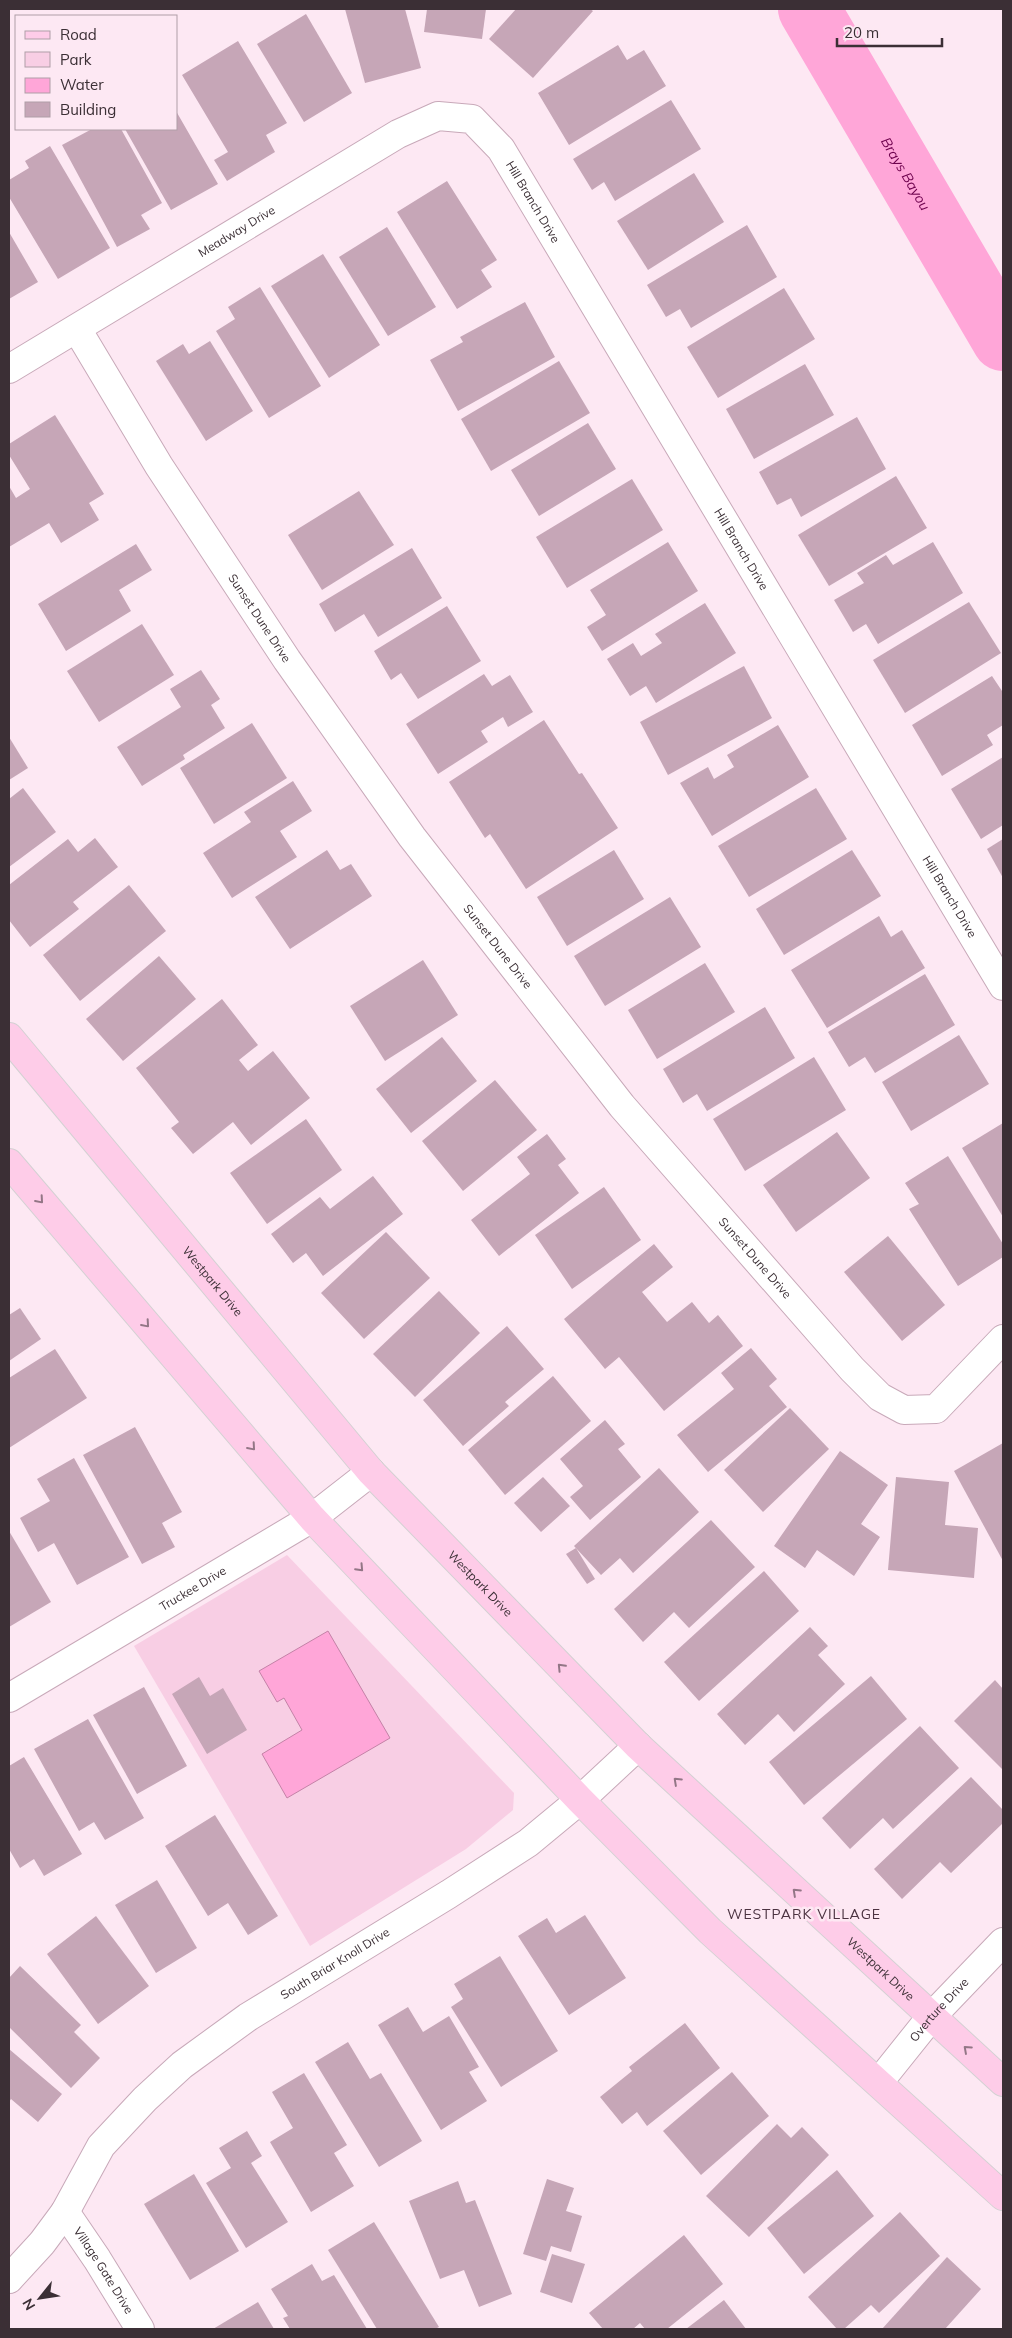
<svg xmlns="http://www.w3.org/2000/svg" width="1012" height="2338" font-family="Mulish,sans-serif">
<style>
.green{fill:#f8cee4}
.water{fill:#ffa6d8;stroke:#c482a7}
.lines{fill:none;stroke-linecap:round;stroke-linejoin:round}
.river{stroke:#ffa6d8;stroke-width:62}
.building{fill:#c6a6b7}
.minor-casing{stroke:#c8a9b9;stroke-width:30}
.major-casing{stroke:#d4d1d3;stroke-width:30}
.minor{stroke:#fff;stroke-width:28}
.major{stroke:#fecce8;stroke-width:28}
.oneway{stroke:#937686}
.labels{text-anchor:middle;stroke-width:5;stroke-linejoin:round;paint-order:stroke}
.street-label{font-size:12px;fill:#3b2f35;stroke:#fde8f3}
.water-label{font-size:14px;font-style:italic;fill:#6f034e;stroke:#fde8f3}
.neighbourhood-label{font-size:14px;letter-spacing:1px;fill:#4c3341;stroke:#fde8f3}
</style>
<rect width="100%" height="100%" fill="#fde8f3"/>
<!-- green -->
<polygon class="green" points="287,1555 514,1793 513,1810 466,1849 310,1946 134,1646"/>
<!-- water -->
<polygon class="water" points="328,1631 390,1738 287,1798 262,1754 302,1730 284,1698 277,1702 259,1671"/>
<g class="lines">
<!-- river -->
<path class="river" id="s1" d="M809,9L1003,340"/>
</g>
<!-- building -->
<g class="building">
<polygon points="345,9 405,9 421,68 365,83"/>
<polygon points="427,9 486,9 482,39 424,32"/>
<polygon points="516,9 590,9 593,11 533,78 489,39"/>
<polygon points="306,14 352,93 304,122 257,44"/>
<polygon points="238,41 287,123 266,135 275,152 227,181 214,160 228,152 182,75"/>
<polygon points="618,45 627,60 644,50 666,86 569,145 538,93"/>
<polygon points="671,100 701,149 615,201 604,182 592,190 573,159"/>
<polygon points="176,111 218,184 171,210 125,129 176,129"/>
<polygon points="92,129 121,129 162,203 141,215 150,229 117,247 62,145"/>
<polygon points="50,146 110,248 58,279 9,197 9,180 29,168 25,161"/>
<polygon points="694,173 724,222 648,270 617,221"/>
<polygon points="447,181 497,260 481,270 492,287 457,309 397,212"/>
<polygon points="747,225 777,277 691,328 680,309 666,317 647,285"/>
<polygon points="387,227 436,307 388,336 339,257"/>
<polygon points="9,232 38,282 9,299"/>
<polygon points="323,254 380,345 329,378 271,286"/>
<polygon points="260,287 321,386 269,418 216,331 235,319 228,307"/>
<polygon points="784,288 815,339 718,398 687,347"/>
<polygon points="525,302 555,357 458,411 430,360 463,342 460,337"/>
<polygon points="210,341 253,411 206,441 156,361 183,344 189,354"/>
<polygon points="559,361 590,413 491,471 461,419"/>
<polygon points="805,364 834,415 754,459 726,409"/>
<polygon points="55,415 104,494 89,503 99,520 61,543 49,523 9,547 9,486 16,498 30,489 9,455 9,444"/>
<polygon points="857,417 886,469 801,517 791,498 777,505 759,472"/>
<polygon points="588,423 616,469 539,516 511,470"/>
<polygon points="896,476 927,528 829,586 798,535"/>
<polygon points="632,479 663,530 567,588 536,537"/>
<polygon points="359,491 394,545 322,590 288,535"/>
<polygon points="668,542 698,591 602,651 587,627 606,615 590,590"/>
<polygon points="933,542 963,593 878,644 866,624 853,632 834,600 864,583 857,573 886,555 893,565"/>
<polygon points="136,544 152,570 119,590 131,611 66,651 38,604"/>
<polygon points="412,548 442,598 378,637 364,614 335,632 319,604"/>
<polygon points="969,602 1001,653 905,713 873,660"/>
<polygon points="705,603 736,653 656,703 646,686 630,696 607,659 633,643 641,656 662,643 655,634"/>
<polygon points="447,606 481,661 418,699 401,673 391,680 374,651"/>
<polygon points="142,624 174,675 99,722 67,671"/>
<polygon points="744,666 772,718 668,775 640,722"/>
<polygon points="201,670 220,699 211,705 225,728 183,755 185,759 142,786 117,747 181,707 170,689"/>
<polygon points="484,674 492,686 510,675 533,712 508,727 503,717 481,731 488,742 438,774 406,724"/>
<polygon points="992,676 1002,691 1003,690 1003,725 987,735 993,745 942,776 912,725"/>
<polygon points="544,720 579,774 582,773 618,828 526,889 490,834 485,838 449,782"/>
<polygon points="252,723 287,778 214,824 180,768"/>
<polygon points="778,725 809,777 712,836 680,783 708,767 714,779 734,767 727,755"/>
<polygon points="9,737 28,768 9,780"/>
<polygon points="1003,757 1003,825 981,839 951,789"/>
<polygon points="293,781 312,811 280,831 297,857 232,898 203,853 251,822 244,812"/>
<polygon points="23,788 56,832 9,867 9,799"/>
<polygon points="816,788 847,839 749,897 718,846"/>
<polygon points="95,838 118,867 73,902 79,909 30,947 9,920 9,885 68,839 78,852"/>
<polygon points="1003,839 1003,878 987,849"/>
<polygon points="327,850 340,870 351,864 372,896 290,949 255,897"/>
<polygon points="614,850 644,899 567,946 537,897"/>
<polygon points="852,850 881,896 784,955 756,909"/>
<polygon points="129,885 166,931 80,1001 43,955"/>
<polygon points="670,897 701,947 605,1006 574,956"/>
<polygon points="879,916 891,937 902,930 925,968 827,1028 791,970"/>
<polygon points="159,956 196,999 123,1061 86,1019"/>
<polygon points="423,960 458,1015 385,1061 350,1006"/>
<polygon points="705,963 735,1012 657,1059 628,1010"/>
<polygon points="925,974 955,1025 875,1073 865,1057 849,1067 828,1032"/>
<polygon points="222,999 258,1045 239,1060 248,1071 273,1051 310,1098 251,1145 233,1122 193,1154 171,1128 179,1122 136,1068"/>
<polygon points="765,1007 795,1058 707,1111 697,1094 683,1103 663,1069"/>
<polygon points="959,1035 989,1084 911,1131 882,1082"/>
<polygon points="442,1037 477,1081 411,1133 376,1089"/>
<polygon points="814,1057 846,1110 745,1171 713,1119"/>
<polygon points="495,1080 537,1130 463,1191 422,1141"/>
<polygon points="306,1119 342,1170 267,1224 230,1173"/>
<polygon points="1003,1123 1003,1217 962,1148"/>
<polygon points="837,1132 870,1178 796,1232 763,1185"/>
<polygon points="547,1134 566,1159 558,1165 579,1193 499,1256 471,1220 530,1174 517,1157"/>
<polygon points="948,1156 1003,1244 1003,1257 958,1286 909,1209 919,1204 905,1183"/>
<polygon points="373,1176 403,1214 323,1276 306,1253 293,1263 271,1234 320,1197 330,1209"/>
<polygon points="604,1187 641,1240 572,1289 535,1235"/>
<polygon points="386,1232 430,1278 364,1339 321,1293"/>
<polygon points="888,1236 945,1305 902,1341 844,1272"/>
<polygon points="654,1244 673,1267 642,1292 667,1322 692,1302 709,1323 718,1315 743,1346 664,1411 619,1357 605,1369 564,1319"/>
<polygon points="439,1291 480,1333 415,1397 373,1354"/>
<polygon points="20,1308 41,1339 9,1361 9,1315"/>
<polygon points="507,1326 544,1369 505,1402 509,1406 463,1446 423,1400"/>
<polygon points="751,1348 777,1379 769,1386 787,1407 708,1472 677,1435 734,1389 721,1373"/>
<polygon points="55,1349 87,1398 9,1448 9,1378"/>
<polygon points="553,1376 591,1421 505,1495 468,1450"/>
<polygon points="790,1408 829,1449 763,1512 724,1470"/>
<polygon points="605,1420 625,1444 618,1449 641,1477 590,1520 570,1497 583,1486 560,1459"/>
<polygon points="135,1427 182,1512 162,1523 175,1547 142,1564 83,1455"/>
<polygon points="1003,1443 1003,1561 954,1471"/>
<polygon points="840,1451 888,1485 861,1524 880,1537 854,1576 817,1550 805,1568 774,1546"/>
<polygon points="74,1458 129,1557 77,1585 54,1543 38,1552 20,1518 50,1501 37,1479"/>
<polygon points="659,1468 699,1512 633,1573 620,1558 601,1575 574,1546"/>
<polygon points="543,1477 570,1506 541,1532 514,1503"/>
<polygon points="896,1477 949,1482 945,1525 978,1528 974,1578 888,1570"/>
<polygon points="711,1520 755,1567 689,1628 674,1612 643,1642 614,1609"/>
<polygon points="9,1531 51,1602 9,1627"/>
<polygon points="576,1548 595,1579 587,1584 566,1554"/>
<polygon points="764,1571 799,1611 699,1701 664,1662"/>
<polygon points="810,1627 828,1646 818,1655 845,1684 794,1732 778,1714 745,1745 717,1714"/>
<polygon points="871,1676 907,1719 804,1805 769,1762"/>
<polygon points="199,1677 210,1696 223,1688 247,1730 207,1754 172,1694"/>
<polygon points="995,1680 1003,1689 1003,1770 954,1721"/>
<polygon points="144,1687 187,1766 137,1794 93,1715"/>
<polygon points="88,1719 144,1818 105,1840 94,1822 79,1831 34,1749"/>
<polygon points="920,1726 959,1768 893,1829 883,1818 850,1849 822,1818"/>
<polygon points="24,1757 82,1854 44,1876 34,1859 20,1868 9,1849 9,1766"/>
<polygon points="971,1777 1003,1810 1003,1823 951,1873 940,1862 902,1899 874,1869"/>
<polygon points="215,1815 278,1916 248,1935 228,1903 208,1916 165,1846"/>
<polygon points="157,1880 197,1948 156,1973 115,1905"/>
<polygon points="585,1915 626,1978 569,2015 518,1936 547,1918 556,1933"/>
<polygon points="96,1916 149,1986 98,2024 47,1954"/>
<polygon points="500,1956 558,2051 501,2087 451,2007 463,1999 454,1984"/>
<polygon points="20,1966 81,2025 74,2032 100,2058 71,2088 9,2027 9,1978"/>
<polygon points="408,2007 423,2032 449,2016 479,2067 469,2072 487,2101 441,2130 378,2025"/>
<polygon points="685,2023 720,2068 647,2126 637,2112 622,2124 600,2097 632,2071 629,2067"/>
<polygon points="348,2042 370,2079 381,2073 422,2141 379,2167 315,2062"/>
<polygon points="9,2049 62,2094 38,2122 11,2099 9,2102"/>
<polygon points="732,2072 769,2116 701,2175 663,2131"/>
<polygon points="304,2073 347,2145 334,2153 354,2186 311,2212 270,2142 293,2128 272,2092"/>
<polygon points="777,2124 791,2138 802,2127 829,2155 749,2237 706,2196"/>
<polygon points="247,2131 262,2156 251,2163 288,2222 246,2248 206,2183 231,2168 219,2148"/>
<polygon points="837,2170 874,2216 804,2274 767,2228"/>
<polygon points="194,2174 239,2251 190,2280 144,2204"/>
<polygon points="547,2179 574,2188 566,2211 582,2216 571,2252 551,2246 546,2261 523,2254"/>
<polygon points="458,2181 466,2203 475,2200 512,2294 479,2307 464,2270 440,2279 409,2201"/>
<polygon points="900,2212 940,2256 879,2313 871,2305 844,2329 837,2329 808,2297"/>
<polygon points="374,2222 439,2327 435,2329 377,2329 328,2250"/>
<polygon points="684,2235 723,2284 667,2329 645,2329 640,2323 633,2329 603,2329 589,2313"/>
<polygon points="552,2254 585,2264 572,2303 540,2292"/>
<polygon points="947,2257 981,2289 945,2329 882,2329"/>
<polygon points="312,2264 322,2281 334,2275 367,2329 290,2329 283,2318 288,2316 271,2289"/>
<polygon points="724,2300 746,2329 686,2329"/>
<polygon points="258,2302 274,2329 213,2329"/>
</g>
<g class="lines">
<defs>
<g id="minor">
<path id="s2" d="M77,329L159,466L287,660L412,837L622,1106L852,1369L880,1397L904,1410L936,1409L1003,1339"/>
<path id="s3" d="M9,369L398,134L438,116L472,119L501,149L1003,986"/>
<path id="s4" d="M9,1698L312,1518L371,1472"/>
<path id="s5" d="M879,2082L931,2017L1003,1942"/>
<path id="s6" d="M65,2212L97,2259L140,2329"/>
<path id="s7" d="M9,2279L42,2243L65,2212L101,2146L145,2099L182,2065L248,2017L449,1894L528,1843L580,1800L638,1746"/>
</g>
<g id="major">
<path id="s8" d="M9,1037L371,1472L638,1746L1003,2082"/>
<polyline points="9,1163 312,1518 580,1800 710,1931 1003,2196"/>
</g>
</defs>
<!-- minor casing -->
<use href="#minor" class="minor-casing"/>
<!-- major casing -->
<use href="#major" class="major-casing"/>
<!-- minor -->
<use href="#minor" class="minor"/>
<!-- major -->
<use href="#major" class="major"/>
</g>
<!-- one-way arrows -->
<defs><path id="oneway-chevron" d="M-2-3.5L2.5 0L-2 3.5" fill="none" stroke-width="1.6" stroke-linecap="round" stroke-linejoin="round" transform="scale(1.25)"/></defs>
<g class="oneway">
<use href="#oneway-chevron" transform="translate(40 1200) rotate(49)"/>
<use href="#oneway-chevron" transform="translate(146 1324) rotate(49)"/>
<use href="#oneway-chevron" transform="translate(252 1447) rotate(49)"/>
<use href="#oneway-chevron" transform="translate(360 1568) rotate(47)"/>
<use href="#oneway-chevron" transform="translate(561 1667) rotate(-134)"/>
<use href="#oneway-chevron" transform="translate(677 1781) rotate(-137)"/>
<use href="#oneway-chevron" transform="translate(796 1892) rotate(-137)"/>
<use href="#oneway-chevron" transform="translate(967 2049) rotate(-138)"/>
</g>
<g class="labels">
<!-- street labels -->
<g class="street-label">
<text dy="4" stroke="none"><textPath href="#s3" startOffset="636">Hill Branch Drive</textPath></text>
<text dy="4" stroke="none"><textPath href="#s3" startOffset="266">Meadway Drive</textPath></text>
<text dy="4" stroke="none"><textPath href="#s3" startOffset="1041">Hill Branch Drive</textPath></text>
<text dy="4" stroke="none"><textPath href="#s2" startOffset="342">Sunset Dune Drive</textPath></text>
<text dy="4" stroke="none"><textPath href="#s3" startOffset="1446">Hill Branch Drive</textPath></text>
<text dy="4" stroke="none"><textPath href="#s2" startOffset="748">Sunset Dune Drive</textPath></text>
<text dy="4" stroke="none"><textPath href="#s2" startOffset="1152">Sunset Dune Drive</textPath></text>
<text dy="4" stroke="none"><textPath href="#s8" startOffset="318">Westpark Drive</textPath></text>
<text dy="4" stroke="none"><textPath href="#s8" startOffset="722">Westpark Drive</textPath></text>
<text dy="4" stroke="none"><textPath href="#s4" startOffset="214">Truckee Drive</textPath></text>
<text dy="4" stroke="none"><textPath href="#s7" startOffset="461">South Briar Knoll Drive</textPath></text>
<text dy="4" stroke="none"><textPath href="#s8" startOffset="1278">Westpark Drive</textPath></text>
<text dy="4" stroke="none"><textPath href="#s5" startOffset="94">Overture Drive</textPath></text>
<text dy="4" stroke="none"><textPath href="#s6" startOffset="70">Village Gate Drive</textPath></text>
</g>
<!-- water labels -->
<g class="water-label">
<text dy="5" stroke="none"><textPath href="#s1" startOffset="191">Brays Bayou</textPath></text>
</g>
<!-- neighbourhood labels -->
<g class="neighbourhood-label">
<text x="804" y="1919">WESTPARK VILLAGE</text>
</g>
</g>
<!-- border -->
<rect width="1012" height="2338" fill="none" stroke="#3b2f35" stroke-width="20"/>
<!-- legend -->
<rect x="15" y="15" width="162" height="115" fill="#fde8f3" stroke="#af9ea7"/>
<rect x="25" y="31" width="25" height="8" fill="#fecce8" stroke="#af9ea7"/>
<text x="60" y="40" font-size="15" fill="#3b2f35">Road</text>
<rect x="25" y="52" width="25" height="15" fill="#f8cee4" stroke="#af9ea7"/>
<text x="60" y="65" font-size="15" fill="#3b2f35">Park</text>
<rect x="25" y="78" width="25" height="15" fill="#ffa6d8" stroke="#af9ea7"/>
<text x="60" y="90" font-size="15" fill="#3b2f35">Water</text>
<rect x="25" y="102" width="25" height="15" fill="#c6a6b7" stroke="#af9ea7"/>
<text x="60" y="115" font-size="15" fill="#3b2f35">Building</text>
<!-- north arrow -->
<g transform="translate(40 2298) rotate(240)" stroke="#fde8f3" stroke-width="4" paint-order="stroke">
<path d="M0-4L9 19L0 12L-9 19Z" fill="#3b2f35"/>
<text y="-8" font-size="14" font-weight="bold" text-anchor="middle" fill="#3b2f35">N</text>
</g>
<!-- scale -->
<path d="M837 38v8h105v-8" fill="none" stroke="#3b2f35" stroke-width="2.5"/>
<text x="844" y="38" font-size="15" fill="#3b2f35" stroke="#fde8f3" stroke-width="4" paint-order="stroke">20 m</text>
</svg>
